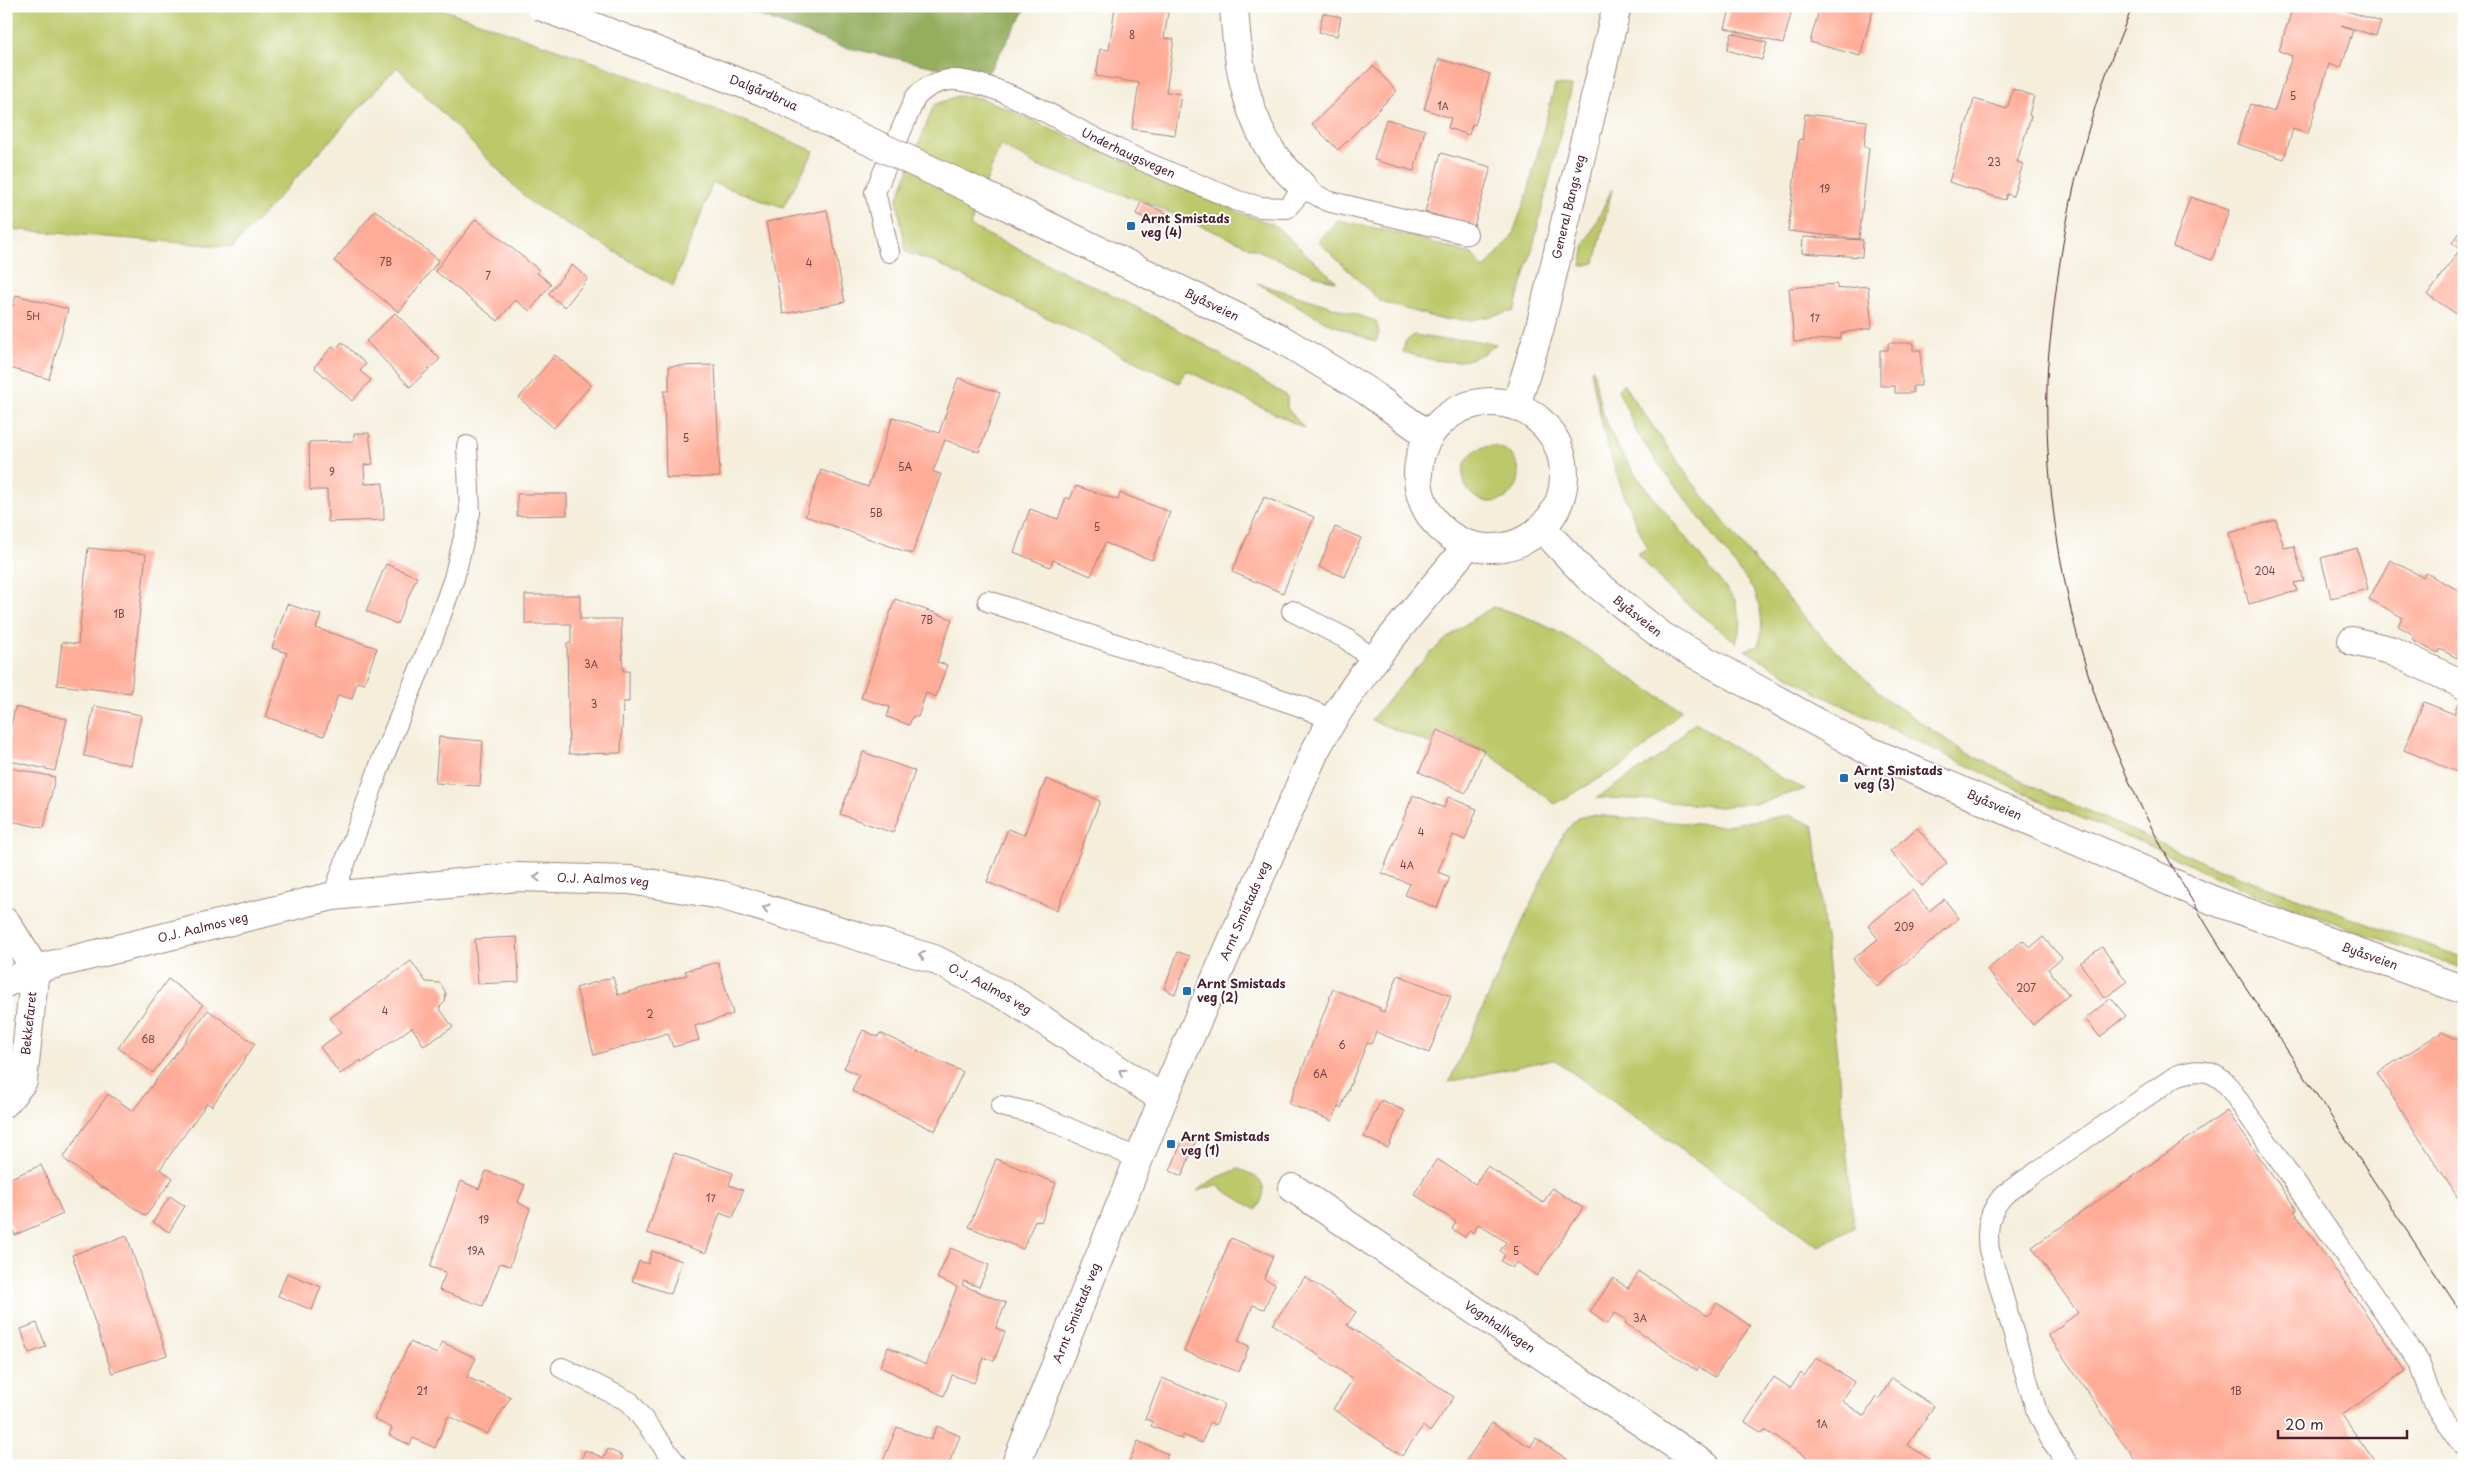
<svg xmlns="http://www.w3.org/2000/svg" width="2470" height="1472" font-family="'Playpen Sans',sans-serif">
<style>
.green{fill:#bcc96b;stroke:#83744b}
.forest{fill:#95ad5f;stroke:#706645}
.building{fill:#feac97}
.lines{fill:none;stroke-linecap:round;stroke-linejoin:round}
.service-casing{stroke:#9f8683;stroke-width:22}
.minor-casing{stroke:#9f8683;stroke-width:30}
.tertiary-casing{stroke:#9f8683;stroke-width:30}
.secondary-casing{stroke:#9f8683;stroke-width:30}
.service{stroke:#fff;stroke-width:20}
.minor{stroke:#fff;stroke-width:28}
.tertiary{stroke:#fff;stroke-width:28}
.secondary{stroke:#fff;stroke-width:28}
.tram{stroke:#4a1f2b;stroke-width:1}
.secondary-bridge-casing{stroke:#9f8683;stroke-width:30;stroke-linecap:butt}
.secondary-bridge{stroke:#fff;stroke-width:28}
.oneway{stroke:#ae9aa0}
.poi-dot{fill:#1f6fb2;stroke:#fff;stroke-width:2}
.labels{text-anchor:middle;stroke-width:4;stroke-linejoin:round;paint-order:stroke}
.number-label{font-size:10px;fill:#774246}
.street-label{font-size:12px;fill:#4a1f2b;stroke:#fff}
.poi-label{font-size:12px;font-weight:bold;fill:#4a1f2b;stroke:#fff;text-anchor:start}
</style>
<rect width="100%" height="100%" fill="#fff"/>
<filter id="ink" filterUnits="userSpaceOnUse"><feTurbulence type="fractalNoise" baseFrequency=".02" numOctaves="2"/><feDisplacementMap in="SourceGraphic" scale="10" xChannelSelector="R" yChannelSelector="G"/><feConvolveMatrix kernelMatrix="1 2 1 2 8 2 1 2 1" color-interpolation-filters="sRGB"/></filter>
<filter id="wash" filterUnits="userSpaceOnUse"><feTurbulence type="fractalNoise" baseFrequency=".0096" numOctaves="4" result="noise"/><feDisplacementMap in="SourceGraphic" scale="20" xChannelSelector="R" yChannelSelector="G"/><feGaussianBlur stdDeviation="1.12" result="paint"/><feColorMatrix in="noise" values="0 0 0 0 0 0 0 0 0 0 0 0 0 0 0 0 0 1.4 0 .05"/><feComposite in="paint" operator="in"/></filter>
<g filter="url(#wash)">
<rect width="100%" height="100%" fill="#f4eedb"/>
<!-- green -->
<g class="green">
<polygon points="6,6 433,6 596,63 707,105 814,151 783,207 713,183 673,286 530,202 397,67 233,247 6,229"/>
<polygon points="1555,85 1572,86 1532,250 1514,311 1472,320 1440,319 1381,302 1318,241 1338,220 1406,235 1472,254 1484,269 1512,236 1528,192"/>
<polygon points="957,96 980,98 1011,110 1055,131 1203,195 1238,212 1273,224 1336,281 1325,279 1145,202 1037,166 1000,145 970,226 1138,308 1197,340 1287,396 1287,408 1304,428 1186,370 1179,383 938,264 906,252 897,200 934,105"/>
<polygon points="1612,189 1595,263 1581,266 1585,245"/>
<polygon points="1257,283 1376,321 1379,333 1376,342 1328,323"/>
<path d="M1414,335L1444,340L1465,339L1496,344C1467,370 1437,362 1403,352L1405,342Z"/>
<path d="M1593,369L1601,409L1616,444L1635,474L1735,600L1741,624L1736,643L1673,593L1637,554L1648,548C1617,486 1603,438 1591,370Z"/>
<path d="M1623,384L1690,479L1755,561L1824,639L1885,698L1963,751L2043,791L2219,869L2464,958V969L2249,892L2136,840L2054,807L1819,694L1745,650L1758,646C1765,625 1761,610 1754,590L1655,459L1637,433L1618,389Z"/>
<circle cx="1491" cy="474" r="28"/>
<path d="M1493,607C1564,623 1619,675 1682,710L1648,745L1626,763L1555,804L1484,750L1438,730L1431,744L1371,720C1411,673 1439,637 1493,607Z"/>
<polygon points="1694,722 1785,780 1805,789 1761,802 1720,807 1639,799 1597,798 1665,753"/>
<polygon points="1591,815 1720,826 1789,815 1814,826 1854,1228 1818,1246 1553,1059 1449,1082 1562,836 1577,818"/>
<path d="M1238,1169C1263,1177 1271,1188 1256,1210L1216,1185L1197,1191L1214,1179Z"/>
</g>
<!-- forest -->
<polygon class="forest" points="734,6 1028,6 985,78 840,46"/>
<g id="blocks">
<!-- building -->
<g class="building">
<polygon points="1115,6 1169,6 1164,38 1174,39 1166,92 1181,94 1175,135 1132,129 1139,83 1096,76 1100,49 1109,50"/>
<polygon points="1731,6 1793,6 1783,44 1725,28"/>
<polygon points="1820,6 1874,6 1860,56 1810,42"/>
<polygon points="2293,6 2339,6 2338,8 2381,22 2376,36 2341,25 2353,30 2341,68 2329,64 2308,134 2293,129 2284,159 2237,144 2250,104 2274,112 2292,56 2279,51"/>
<polygon points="1323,13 1341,17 1337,36 1319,32"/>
<polygon points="1732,33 1767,43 1762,60 1727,50"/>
<polygon points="1439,59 1490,74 1475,125 1472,124 1469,135 1448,128 1451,118 1424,109"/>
<polygon points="1373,66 1397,91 1338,150 1312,124"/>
<polygon points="2013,89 2034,96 2029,115 2031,116 2017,162 2023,164 2013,196 2007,194 2005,200 1949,182 1974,99 2007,109"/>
<polygon points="1805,114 1867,121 1864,147 1869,147 1859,239 1788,231 1799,139 1802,140"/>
<polygon points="1386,119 1425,130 1414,171 1374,160"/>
<polygon points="1441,153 1491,167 1474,226 1425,212"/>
<polygon points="2190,197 2229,210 2212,260 2173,247"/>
<polygon points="1141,202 1166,213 1160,225 1136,214"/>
<polygon points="375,210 439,260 399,312 334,261"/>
<polygon points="827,210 845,302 783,314 766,222"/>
<polygon points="476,219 539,270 537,273 551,284 530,311 515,300 498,321 435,271"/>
<polygon points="2464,227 2464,251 2452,243"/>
<polygon points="1803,237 1863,240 1862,257 1802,253"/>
<polygon points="2458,252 2463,255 2464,254 2464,319 2428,295"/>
<polygon points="572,265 588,278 565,307 548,294"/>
<polygon points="1837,284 1837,289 1868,286 1872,328 1841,333 1841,338 1794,342 1789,288"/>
<polygon points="16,295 68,309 49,379 6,367 6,304 13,306"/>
<polygon points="395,313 440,359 410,387 366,341"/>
<polygon points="342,342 366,364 360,371 371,380 352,401 314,367 333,346 336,349"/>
<polygon points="1888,343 1913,343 1913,350 1921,350 1921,386 1913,386 1913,393 1895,393 1895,386 1880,386 1880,350 1888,350"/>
<polygon points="555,355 591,385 554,428 519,398"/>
<polygon points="715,365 720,477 666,478 664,391 669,391 669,366"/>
<polygon points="958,378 1000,393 979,452 945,440 933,472 941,474 912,554 805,516 821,470 868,487 893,417 939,433"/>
<polygon points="354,433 369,433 373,464 364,465 365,484 383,483 384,520 328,522 327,490 310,490 309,442 354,441"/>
<polygon points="1076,486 1118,500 1120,493 1170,512 1152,560 1105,543 1091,576 1053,560 1050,567 1014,552 1030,509 1058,519 1066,497 1070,499"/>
<polygon points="517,494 567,494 567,515 517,516"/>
<polygon points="1264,497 1314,517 1283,593 1232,572"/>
<polygon points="2276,520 2284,548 2294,546 2304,581 2294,583 2297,591 2249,604 2229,533"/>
<polygon points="1335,527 1361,538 1345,577 1319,567"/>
<polygon points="88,548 146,554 131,693 57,685 62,642 78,644"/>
<polygon points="2357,548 2368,589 2331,598 2321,558"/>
<polygon points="2390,560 2423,577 2426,573 2464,593 2464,645 2457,658 2440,649 2438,653 2412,640 2414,635 2398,626 2402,617 2369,599"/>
<polygon points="386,564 417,577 397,624 366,611"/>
<polygon points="525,595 580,595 580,619 621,619 623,671 629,671 629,702 623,702 621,753 569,754 567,643 571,643 571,624 525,624"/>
<polygon points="895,599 952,619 937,662 947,665 936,697 926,693 918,717 913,716 909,725 887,717 890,707 861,698"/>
<polygon points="287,604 321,615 316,628 377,648 364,684 357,682 352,699 338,695 324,736 266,717 287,653 272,648"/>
<polygon points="2424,702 2454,714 2458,703 2464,706 2464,769 2462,774 2404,750"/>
<polygon points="94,706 141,715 131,765 84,756"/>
<polygon points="15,707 67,719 55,771 6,760 6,749"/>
<polygon points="1437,730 1484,750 1466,793 1419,772"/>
<polygon points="439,737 483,741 480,786 435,783"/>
<polygon points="863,752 915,771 893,833 840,814"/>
<polygon points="6,767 55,777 44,828 6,820"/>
<polygon points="1046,779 1100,801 1057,910 987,882 1008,829 1024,835"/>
<polygon points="1413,795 1444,808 1448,797 1477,809 1465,840 1453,835 1445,854 1438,872 1450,877 1437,908 1405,895 1410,884 1382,873"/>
<polygon points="1917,828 1947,863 1922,886 1890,851"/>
<polygon points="1912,890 1929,911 1944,899 1959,918 1877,987 1853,959 1878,939 1868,926"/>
<polygon points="517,937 519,982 478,984 475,939"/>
<polygon points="2043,937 2062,958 2048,969 2069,995 2033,1025 1987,970 2023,940 2030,948"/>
<polygon points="2102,947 2127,982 2105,998 2080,963"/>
<polygon points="1178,952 1190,956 1175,994 1164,989"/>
<polygon points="411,961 426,982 440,983 446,993 445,1002 439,1008 453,1027 424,1046 412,1027 362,1063 361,1060 340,1074 320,1047 341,1033 330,1018"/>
<polygon points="718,962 733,1014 695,1026 699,1040 673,1047 668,1033 594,1055 576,988 613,977 618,995 687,975 685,971"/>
<polygon points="1398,975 1451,996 1429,1053 1376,1032 1371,1044 1367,1043 1341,1108 1338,1107 1332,1121 1289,1104 1333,989 1380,1008 1379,1010 1384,1012"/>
<polygon points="168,979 203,1005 153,1073 118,1048"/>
<polygon points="2111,998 2126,1016 2100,1037 2085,1019"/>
<polygon points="208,1010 255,1044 212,1106 207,1103 160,1169 173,1178 146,1216 103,1187 102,1188 63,1158 108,1094 133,1111"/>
<polygon points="863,1030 878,1037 880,1033 963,1072 935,1131 852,1091 859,1075 844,1068"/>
<polygon points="2442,1032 2464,1043 2464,1207 2377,1073"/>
<polygon points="1381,1100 1405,1111 1388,1148 1364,1137"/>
<polygon points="2227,1111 2297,1210 2294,1211 2406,1371 2342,1415 2378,1466 2139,1466 2048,1335 2078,1313 2032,1247"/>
<polygon points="1185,1134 1197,1138 1182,1176 1170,1171"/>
<polygon points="674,1153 733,1173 729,1185 743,1190 733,1218 720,1213 706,1253 647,1233"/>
<polygon points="996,1159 1056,1183 1041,1222 1035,1220 1023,1249 969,1227"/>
<polygon points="1437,1159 1475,1184 1487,1166 1543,1203 1552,1188 1583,1208 1537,1276 1516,1262 1512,1268 1501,1261 1505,1255 1500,1251 1506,1242 1478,1224 1473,1233 1470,1230 1465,1237 1452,1229 1456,1222 1414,1194"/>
<polygon points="41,1165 63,1214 15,1235 6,1216 6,1180"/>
<polygon points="486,1171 525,1185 518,1202 530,1209 510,1266 500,1263 483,1306 439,1290 446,1272 430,1267 461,1181 479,1189"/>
<polygon points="170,1196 185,1206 169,1232 153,1222"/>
<polygon points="127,1236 167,1355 112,1373 72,1255"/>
<polygon points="1231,1238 1273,1256 1264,1279 1275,1284 1264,1309 1253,1305 1245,1324 1238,1341 1249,1346 1239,1372 1184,1351"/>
<polygon points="951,1248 989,1265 979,1287 964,1281 962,1285 1006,1303 996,1328 1005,1332 994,1361 984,1358 974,1383 952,1375 944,1396 880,1367 888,1347 926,1365 957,1287 937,1278"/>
<polygon points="652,1251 682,1261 671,1294 632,1281 639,1261 648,1264"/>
<polygon points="1639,1272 1653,1281 1654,1280 1708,1316 1717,1303 1750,1326 1715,1377 1699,1367 1697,1371 1625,1323 1627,1320 1615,1313 1607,1324 1590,1312 1613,1278 1628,1288"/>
<polygon points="287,1273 321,1287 312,1310 278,1296"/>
<polygon points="1305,1277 1356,1312 1347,1325 1454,1397 1430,1432 1423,1426 1402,1456 1333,1409 1353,1379 1273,1324"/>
<polygon points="37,1323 46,1347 29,1353 21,1329"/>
<polygon points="410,1342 437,1354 442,1342 476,1358 467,1377 511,1397 487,1434 448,1416 435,1448 413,1438 410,1445 389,1435 392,1428 374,1419"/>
<polygon points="1817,1357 1854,1382 1842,1401 1864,1416 1876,1397 1879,1399 1892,1378 1934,1406 1908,1445 1929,1459 1924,1466 1820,1466 1765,1430 1762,1433 1745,1422 1774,1377 1790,1388 1801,1373 1804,1376"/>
<polygon points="1162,1378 1224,1404 1216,1425 1210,1422 1202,1443 1183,1435 1182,1439 1151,1426 1153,1422 1145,1419"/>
<polygon points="1492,1423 1530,1447 1536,1438 1577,1466 1473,1466 1466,1461"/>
<polygon points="937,1426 960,1436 948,1466 881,1466 897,1427 931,1440"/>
<polygon points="1138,1441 1168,1454 1164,1466 1137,1466 1129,1462"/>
<polygon points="608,1449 623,1456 619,1466 579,1466 585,1450 604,1458"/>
</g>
</g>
</g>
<g filter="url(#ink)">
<use href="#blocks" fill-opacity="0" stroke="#9f8683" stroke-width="1"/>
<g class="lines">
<defs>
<g id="service">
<path id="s1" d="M889,252L875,192L915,98C925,87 940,79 955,80C1002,83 1063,123 1105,143C1148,165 1194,182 1238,201L1260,207L1287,208L1304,188L1327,201L1467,234"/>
<polyline points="988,601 1300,706 1331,719"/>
<polyline points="1292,611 1345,638 1374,660"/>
<polyline points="333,896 382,760 433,637 454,578 470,513 467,446"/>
<polyline points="1001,1106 1036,1114 1139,1159"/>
<polyline points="562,1368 630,1402 678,1466"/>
<path d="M2069,1466L2050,1438L2036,1409L1989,1250C1986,1228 1989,1210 2005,1194L2176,1076C2198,1068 2214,1069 2229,1087L2419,1362L2432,1400L2464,1446"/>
</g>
<g id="minor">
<path d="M1234,6C1237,58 1244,109 1273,154C1281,166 1294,177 1304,188"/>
<polyline points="2352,641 2390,650 2464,685"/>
<polyline points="6,922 35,969"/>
<path id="s2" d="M6,983L35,969L333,896L517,877L630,880L721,895L934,959L1011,999L1163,1099"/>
<path id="s3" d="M6,1102L23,1081L35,969"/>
<path id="s4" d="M1293,1188L1706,1466"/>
</g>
<g id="tertiary">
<path id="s5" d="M1516,406L1539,331L1617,6"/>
<path id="s6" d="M1015,1466L1163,1099L1315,751C1355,675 1414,611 1468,545"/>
</g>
<g id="secondary">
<path id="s7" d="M982,194L1276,336L1367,391L1429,436"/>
<circle cx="1491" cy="475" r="73"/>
<path id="s8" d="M1542,528L1588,577L1662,636L1863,748L2212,900L2464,990"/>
</g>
</defs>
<!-- service casing -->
<use href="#service" class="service-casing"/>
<!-- minor casing -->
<use href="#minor" class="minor-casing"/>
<!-- tertiary casing -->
<use href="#tertiary" class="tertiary-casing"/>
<!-- secondary casing -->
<use href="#secondary" class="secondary-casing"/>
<!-- service -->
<use href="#service" class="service"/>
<!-- minor -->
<use href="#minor" class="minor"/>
<!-- tertiary -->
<use href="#tertiary" class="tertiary"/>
<!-- secondary -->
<use href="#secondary" class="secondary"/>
<!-- tram -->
<path class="tram" d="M2133,6C2088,106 2063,217 2052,325C2050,344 2047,364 2047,383C2044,496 2065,615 2104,721C2148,839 2220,949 2289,1053C2347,1141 2406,1229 2464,1317"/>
<defs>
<g id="secondary-bridge">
<path id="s9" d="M540,6L764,92L982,194"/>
</g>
</defs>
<!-- secondary-bridge casing -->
<use href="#secondary-bridge" class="secondary-bridge-casing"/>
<!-- secondary-bridge -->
<use href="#secondary-bridge" class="secondary-bridge"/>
</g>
<!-- one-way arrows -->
<defs><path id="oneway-chevron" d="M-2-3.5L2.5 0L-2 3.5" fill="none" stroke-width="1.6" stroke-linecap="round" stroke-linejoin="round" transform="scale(1.25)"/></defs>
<g class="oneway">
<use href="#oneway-chevron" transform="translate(537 877) rotate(-179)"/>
<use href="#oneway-chevron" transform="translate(766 908) rotate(-163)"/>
<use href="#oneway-chevron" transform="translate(922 955) rotate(-163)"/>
<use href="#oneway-chevron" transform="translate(1122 1072) rotate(-147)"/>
</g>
</g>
<!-- markers -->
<g class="poi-dot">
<rect x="1126" y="221" width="10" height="10" rx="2.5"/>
<rect x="1839" y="773" width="10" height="10" rx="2.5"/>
<rect x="1182" y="986" width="10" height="10" rx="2.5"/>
<rect x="1166" y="1139" width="10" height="10" rx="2.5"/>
</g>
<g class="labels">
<!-- number labels -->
<g class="number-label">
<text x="1132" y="39">8</text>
<text x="2293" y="100">5</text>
<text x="1443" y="110">1A</text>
<text x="1994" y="166">23</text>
<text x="1825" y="193">19</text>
<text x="386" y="266">7B</text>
<text x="809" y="267">4</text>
<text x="488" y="280">7</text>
<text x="33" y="320">5H</text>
<text x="1815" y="322">17</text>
<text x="686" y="442">5</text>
<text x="905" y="471">5A</text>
<text x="332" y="476">9</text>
<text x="876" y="517">5B</text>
<text x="1097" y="531">5</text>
<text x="2265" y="575">204</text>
<text x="119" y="618">1B</text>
<text x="927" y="624">7B</text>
<text x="591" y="668">3A</text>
<text x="594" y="708">3</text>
<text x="1421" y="836">4</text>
<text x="1407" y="869">4A</text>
<text x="1904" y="931">209</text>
<text x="2026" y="992">207</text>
<text x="385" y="1015">4</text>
<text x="650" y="1018">2</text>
<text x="148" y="1043">6B</text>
<text x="1342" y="1049">6</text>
<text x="1320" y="1078">6A</text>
<text x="711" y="1202">17</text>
<text x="484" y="1224">19</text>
<text x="476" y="1255">19A</text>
<text x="1516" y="1255">5</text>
<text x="1640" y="1322">3A</text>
<text x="422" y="1395">21</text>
<text x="2236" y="1395">1B</text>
<text x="1822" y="1428">1A</text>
</g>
<!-- street labels -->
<g class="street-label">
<text dy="4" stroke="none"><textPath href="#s9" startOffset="240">Dalgårdbrua</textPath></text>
<text dy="4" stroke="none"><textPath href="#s1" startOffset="398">Underhaugsvegen</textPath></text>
<text dy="4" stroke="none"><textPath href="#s5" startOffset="206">General Bangs veg</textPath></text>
<text dy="4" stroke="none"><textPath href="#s7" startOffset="255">Byåsveien</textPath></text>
<text dy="4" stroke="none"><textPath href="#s8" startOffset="130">Byåsveien</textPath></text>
<text dy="4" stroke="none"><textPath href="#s8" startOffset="535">Byåsveien</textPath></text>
<text dy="4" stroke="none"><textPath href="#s2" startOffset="610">O.J. Aalmos veg</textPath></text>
<text dy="4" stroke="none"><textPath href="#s6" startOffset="601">Arnt Smistads veg</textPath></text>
<text dy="4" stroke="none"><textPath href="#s2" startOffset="205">O.J. Aalmos veg</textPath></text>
<text dy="4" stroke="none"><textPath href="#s8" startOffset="940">Byåsveien</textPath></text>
<text dy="4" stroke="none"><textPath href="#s2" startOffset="1015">O.J. Aalmos veg</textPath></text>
<text dy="4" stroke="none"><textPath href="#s3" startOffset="85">Bekkefaret</textPath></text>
<text dy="4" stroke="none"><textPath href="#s6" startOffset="165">Arnt Smistads veg</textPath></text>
<text dy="4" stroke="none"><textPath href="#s4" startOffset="249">Vognhallvegen</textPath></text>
</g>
<!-- poi labels -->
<g class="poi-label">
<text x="1141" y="223">Arnt Smistads<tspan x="1141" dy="14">veg (4)</tspan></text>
<text x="1854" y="775">Arnt Smistads<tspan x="1854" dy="14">veg (3)</tspan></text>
<text x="1197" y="988">Arnt Smistads<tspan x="1197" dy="14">veg (2)</tspan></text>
<text x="1181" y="1141">Arnt Smistads<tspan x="1181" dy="14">veg (1)</tspan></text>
</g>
</g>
<!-- margin -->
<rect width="2470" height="1472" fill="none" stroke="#fff" stroke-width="25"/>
<!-- scale -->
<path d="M2278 1430v8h129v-8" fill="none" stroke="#4a1f2b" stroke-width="2.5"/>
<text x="2285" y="1430" font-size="15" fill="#4a1f2b" stroke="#ffffff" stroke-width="4" paint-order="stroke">20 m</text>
</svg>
